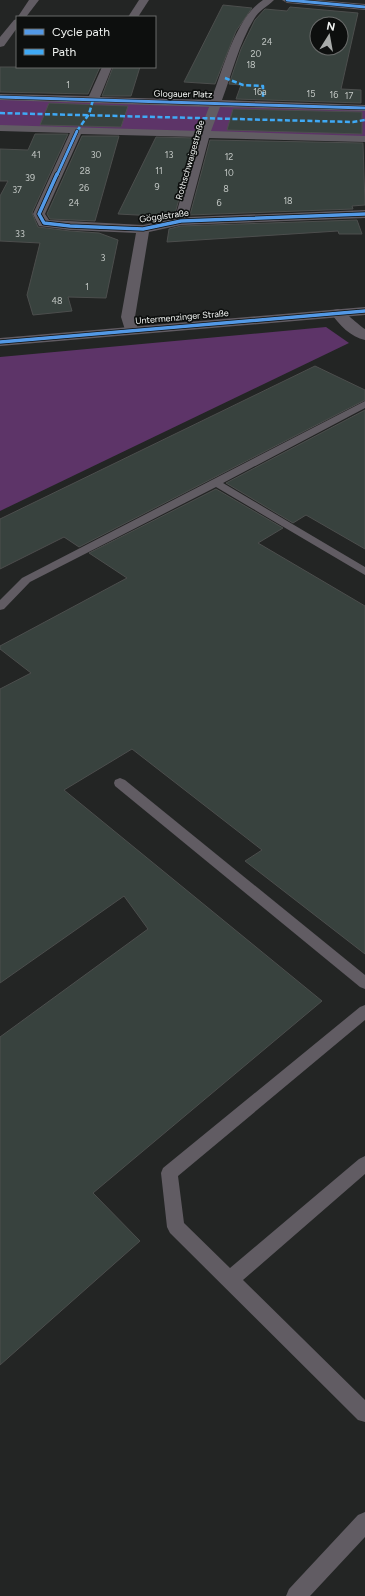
<svg xmlns="http://www.w3.org/2000/svg" width="365" height="1596" font-family="Figtree,sans-serif">
<style>
.green{fill:#5d3468}
.building{fill:#38423e;stroke:#4c4e4d;fill-rule:evenodd}
.lines{fill:none;stroke-linecap:round;stroke-linejoin:round}
.service{fill:#615c63;fill-rule:evenodd}
.minor{fill:#615c63;fill-rule:evenodd}
.tertiary{fill:#615c63;fill-rule:evenodd}
.quiet{stroke:#3fa9f5;stroke-width:2.5;stroke-dasharray:5 2.5;stroke-linecap:butt}
.cycleway-far1-casing{stroke:#0d0f0e;stroke-width:4}
.cycleway-casing{stroke:#0d0f0e;stroke-width:5}
.cycleway-far1{stroke:#5399e6;stroke-width:3}
.cycleway{stroke:#5399e6;stroke-width:3.5}
.labels{text-anchor:middle;stroke-width:3.5;stroke-linejoin:round;paint-order:stroke}
.number-label{font-size:9px;fill:#c2c7c4}
.far-street-label{font-size:9px;fill:#f0f3f1;stroke:#0d0f0e}
</style>
<rect width="100%" height="100%" fill="#232524"/>
<!-- green -->
<g class="green">
<polygon points="0,98 365,110 365,137 0,127"/>
<polygon points="326,327 349,343 0,511 0,357"/>
</g>
<!-- building -->
<g class="building">
<polygon points="223,5 252,8 236,31 215,84 184,82"/>
<path d="M290,7L358,13L341,89L361,90V103L236,99L241,85L229,84L241,49L255,20L265,9L287,11ZM317,24H341V48H317Z"/>
<polygon points="0,67 100,67 88,94 0,92"/>
<polygon points="113,67 140,67 131,96 102,96"/>
<polygon points="49,103 128,106 121,127 40,125"/>
<polygon points="233,109 362,112 362,134 227,130"/>
<polygon points="35,134 68,134 32,213 38,227 70,231 99,233 118,240 106,298 68,297 72,311 33,315 27,295 40,243 0,241 0,196 8,181 0,181 0,149 28,150"/>
<polygon points="82,136 119,136 95,221 50,219 47,214"/>
<polygon points="156,137 196,138 174,217 118,214"/>
<polygon points="210,140 363,143 365,205 352,206 353,209 190,215"/>
<polygon points="357,220 362,234 339,234 338,231 167,242 169,229 181,226"/>
<polygon points="315,366 365,390 365,400 79,547 64,537 0,569 0,519"/>
<polygon points="365,410 365,549 306,515 293,523 226,483"/>
<polygon points="216,489 283,528 258,543 365,606 365,954 245,861 262,850 132,749 64,790 322,1001 93,1193 140,1241 0,1365 0,1037 148,929 124,896 0,983 0,689 31,673 0,649 0,646 127,578 89,553"/>
</g>
<g class="lines">
<!-- service -->
<g class="service">
<polygon points="365,401 365,408 223,483 365,567 365,575 216,487 30,582 4,609 0,610 0,600 22,578"/>
<polygon points="120,778 125,780 365,975 365,989 360,987 115,786 114,783 115,780"/>
<polygon points="365,1005 365,1020 178,1176 184,1223 230,1268 359,1159 365,1156 365,1174 243,1280 365,1400 365,1422 358,1420 170,1233 167,1227 161,1173 163,1168 360,1007"/>
<polygon points="365,1512 365,1537 310,1596 286,1596 289,1589 358,1515"/>
</g>
<!-- minor -->
<g class="minor">
<polygon points="29,0 39,0 26,17 17,18"/>
<polygon points="139,0 149,0 138,17 128,17"/>
<path d="M263,0H274C267,7 259,10 254,19C239,43 232,74 222,100L365,105V111L220,107L211,131L365,136V142L209,138L188,217L365,210V218L181,225L149,232L135,317L138,330L136,333H126L121,317L136,233L70,230L39,226L33,214L70,133L0,131V125L200,131L209,107L0,100V94L89,96L102,67H112L100,97L211,100C223,70 235,18 263,0ZM81,134L198,137L175,218L143,225L49,220L45,214Z"/>
<polygon points="17,19 17,28 4,46 0,47 0,37 14,20"/>
<path d="M338,309C344,310 358,325 365,329V340C351,337 339,325 331,313L333,310Z"/>
</g>
<!-- tertiary -->
<g class="tertiary">
<polygon points="282,0 318,0 365,4 365,10 287,3"/>
<polygon points="365,307 365,315 0,346 0,338"/>
</g>
<!-- quiet -->
<g class="quiet">
<polyline points="225,78 243,85 263,86 263,98"/>
<polyline points="0,113 353,122 365,120"/>
<polyline points="77,131 89,114 93,100"/>
</g>
<defs>
<g id="cycleway-far1">
<polyline points="287,0 365,7"/>
<polyline points="0,97 365,108"/>
<polyline points="57,175 77,131"/>
</g>
<g id="cycleway">
<polyline points="57,174 39,214 44,223 70,226 143,229 181,221 365,214"/>
<polyline points="0,342 365,311"/>
</g>
</defs>
<!-- cycleway-far1 casing -->
<use href="#cycleway-far1" class="cycleway-far1-casing"/>
<!-- cycleway casing -->
<use href="#cycleway" class="cycleway-casing"/>
<!-- cycleway-far1 -->
<use href="#cycleway-far1" class="cycleway-far1"/>
<!-- cycleway -->
<use href="#cycleway" class="cycleway"/>
</g>
<g class="labels">
<!-- number labels -->
<g class="number-label">
<text x="267" y="45">24</text>
<text x="256" y="57">20</text>
<text x="251" y="68">18</text>
<text x="68" y="88">1</text>
<text x="260" y="95">16a</text>
<text x="311" y="97">15</text>
<text x="334" y="98">16</text>
<text x="349" y="99">17</text>
<text x="36" y="158">41</text>
<text x="96" y="158">30</text>
<text x="169" y="158">13</text>
<text x="229" y="160">12</text>
<text x="85" y="174">28</text>
<text x="159" y="174">11</text>
<text x="229" y="176">10</text>
<text x="30" y="181">39</text>
<text x="157" y="190">9</text>
<text x="84" y="191">26</text>
<text x="226" y="192">8</text>
<text x="17" y="193">37</text>
<text x="288" y="204">18</text>
<text x="74" y="206">24</text>
<text x="219" y="206">6</text>
<text x="20" y="237">33</text>
<text x="103" y="261">3</text>
<text x="87" y="290">1</text>
<text x="57" y="304">48</text>
</g>
<!-- far-street labels -->
<g class="far-street-label">
<text transform="translate(183 94) rotate(1)" y="3">Glogauer Platz</text>
<text transform="translate(190 160) rotate(-74)" y="3">Rothschwaigestraße</text>
<text transform="translate(164 216) rotate(-8)" y="3">Gögglstraße</text>
<text transform="translate(182 317) rotate(-5)" y="3">Untermenzinger Straße</text>
</g>
</g>
<!-- legend -->
<rect x="16" y="16" width="140" height="52" fill="#0d0f0e" stroke="#686a69"/>
<rect x="24" y="29" width="20" height="6" fill="#5399e6" stroke="#686a69"/>
<text x="52" y="36" font-size="12" fill="#f0f3f1">Cycle path</text>
<rect x="24" y="49" width="20" height="6" fill="#3fa9f5" stroke="#686a69"/>
<text x="52" y="56" font-size="12" fill="#f0f3f1">Path</text>
<!-- north arrow -->
<g transform="translate(329 36) rotate(11)"><circle r="19" fill="#0d0f0e" stroke="#686a69"/>
<path d="M0-3L7 15L0 10L-7 15Z" fill="#a8aba9"/>
<text y="-6" font-size="11" font-weight="bold" text-anchor="middle" fill="#f0f3f1">N</text>
</g>
</svg>
